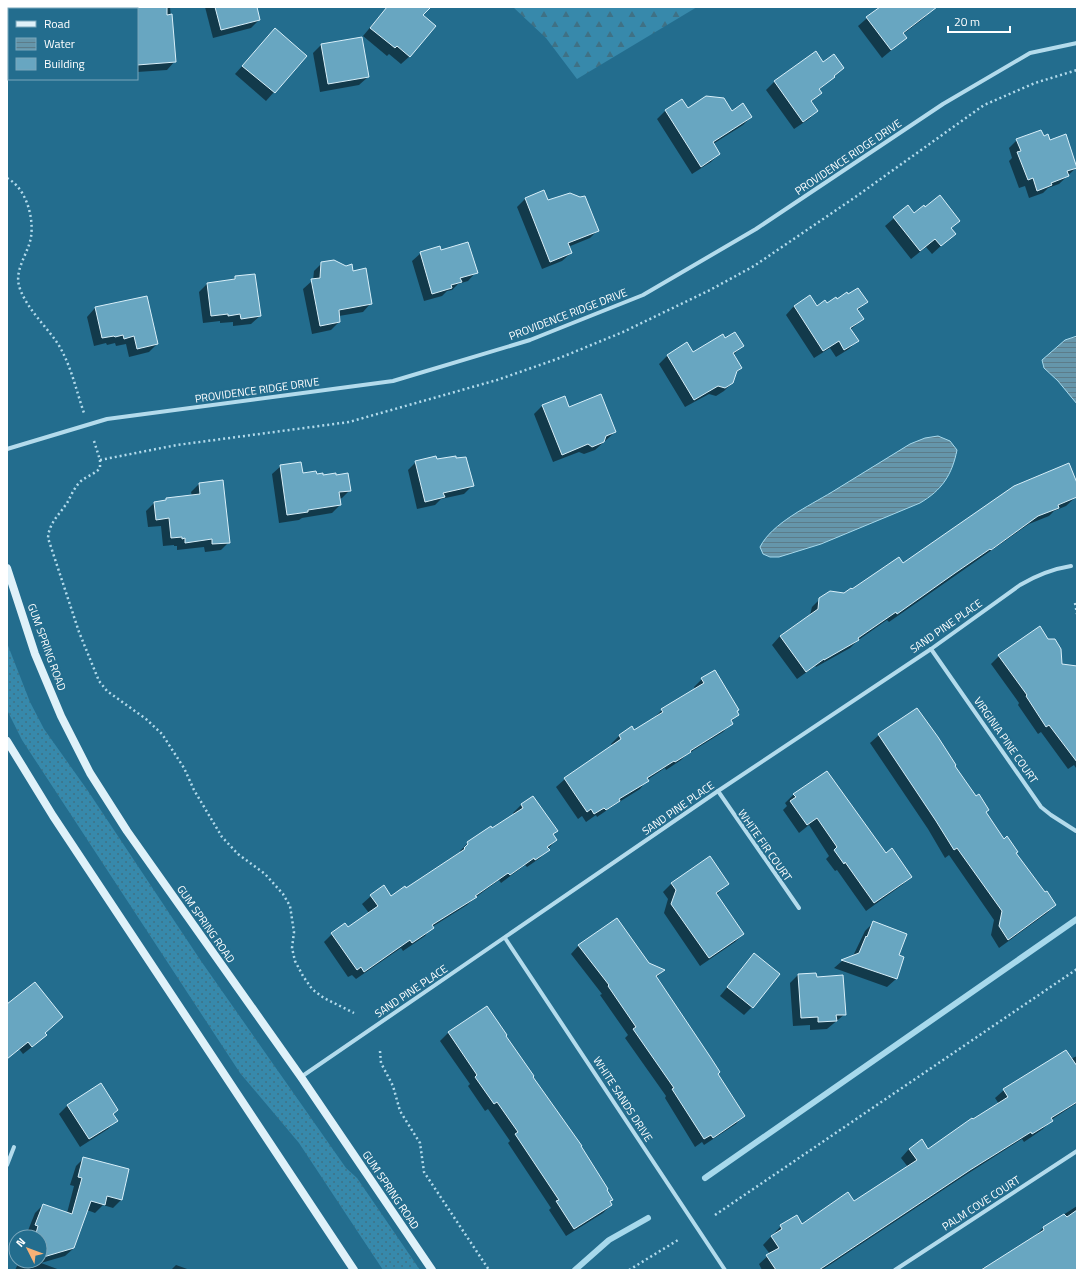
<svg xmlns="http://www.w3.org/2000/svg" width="1084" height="1277" font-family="'Titillium Web',sans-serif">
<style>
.grass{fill:url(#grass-dots)}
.forest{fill:url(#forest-firs)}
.water{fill:url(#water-rules);stroke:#a7d9ec}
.shadow{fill:#0007}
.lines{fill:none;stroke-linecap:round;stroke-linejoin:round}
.stream{stroke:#a7d9ec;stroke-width:6}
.building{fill:#68a6c1;stroke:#d8eff9}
.path{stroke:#b3dbec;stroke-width:2.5;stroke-dasharray:2 3;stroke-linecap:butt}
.street{stroke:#b3dbec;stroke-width:4}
.secondary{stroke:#dff1f9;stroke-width:8}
.labels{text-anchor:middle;stroke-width:4;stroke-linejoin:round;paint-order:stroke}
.street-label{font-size:11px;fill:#fff;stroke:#236d8e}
</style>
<defs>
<pattern id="grass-dots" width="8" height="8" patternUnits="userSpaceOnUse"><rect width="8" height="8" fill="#3789ab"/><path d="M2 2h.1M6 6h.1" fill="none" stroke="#3f7185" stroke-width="1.8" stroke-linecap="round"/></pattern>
<pattern id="forest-firs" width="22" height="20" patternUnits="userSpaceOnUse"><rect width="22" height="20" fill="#3789ab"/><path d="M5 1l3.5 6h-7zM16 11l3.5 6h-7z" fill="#3f7185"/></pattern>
<pattern id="water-rules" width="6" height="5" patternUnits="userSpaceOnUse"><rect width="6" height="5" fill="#6596ab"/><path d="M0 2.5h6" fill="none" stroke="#5c7c8a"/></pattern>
</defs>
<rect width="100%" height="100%" fill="#236d8e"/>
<!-- grass -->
<polygon class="grass" points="7,643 30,702 44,729 88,791 201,961 346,1168 357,1178 420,1270 383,1270 299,1143 240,1073 22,740 7,710"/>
<!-- forest -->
<polygon class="forest" points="513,7 697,7 577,79 546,38"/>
<!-- water -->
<g class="water">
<polygon points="1077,336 1077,404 1058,381 1044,368 1042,360 1065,340"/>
<path d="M938,436L950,441L957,450C952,475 942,490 920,503L821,544L779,557H770L763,554L760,547C772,523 809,506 832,492C858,476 884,460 910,444L925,438Z"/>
</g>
<!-- shadow -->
<g class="shadow">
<polygon points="7,7 61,7 61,9 9,9 9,43 7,43"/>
<polygon points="118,7 170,7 175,61 167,70 137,72 137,9 118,9"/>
<polygon points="205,7 256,7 259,20 251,28 213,38"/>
<polygon points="389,7 416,7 422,15 410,56 401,64 389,54 387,56 363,36 378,18"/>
<polygon points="880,7 928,7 931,11 923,19 903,34 906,38 882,58 858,26"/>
<polygon points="275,29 306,56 266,101 235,74"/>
<polygon points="321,45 368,77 359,85 320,92 313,53"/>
<polygon points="815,52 823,63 843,68 819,90 821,93 811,102 817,111 809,119 794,129 766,90 774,82"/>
<polygon points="666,110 688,110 732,112 751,117 743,125 713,144 719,154 711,162 692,174 657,119"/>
<polygon points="1043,137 1077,167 1059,184 1048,188 1043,193 1029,198 1025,186 1019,188 1009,161 1012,158 1009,148 1017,140"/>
<polygon points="543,192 547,202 598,230 590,238 568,247 571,253 562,261 542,269 517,207 525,199"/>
<polygon points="908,206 914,214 925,208 958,221 950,229 954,234 932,254 926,247 911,259 885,226"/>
<polygon points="440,251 476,272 468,281 458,284 452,290 447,291 442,296 424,301 412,261 421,253"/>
<polygon points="322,263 371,303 363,312 339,316 339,322 331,330 312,334 303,289 313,280 314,271"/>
<polygon points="236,277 260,316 251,324 233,326 233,322 220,323 220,321 203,323 199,292 207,284 232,280"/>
<polygon points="146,297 157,344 149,352 129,357 126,344 116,346 115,343 107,345 106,343 94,346 87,317 95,308"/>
<polygon points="837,300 866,302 857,311 863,319 850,330 857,341 849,349 836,357 830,348 814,358 786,315 794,306 816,307"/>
<polygon points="725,339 742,346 733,355 741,368 735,374 732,383 724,391 716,396 709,394 685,407 659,364 668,355 693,353"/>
<polygon points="564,397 569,408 615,432 595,450 584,454 579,452 553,462 534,414 542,406"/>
<polygon points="436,460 472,486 464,494 441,499 435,505 417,509 408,470 416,462"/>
<polygon points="281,466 302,474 322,476 350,490 342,498 339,499 340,505 332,513 302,518 299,520 279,523 272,474"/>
<polygon points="199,484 229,542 221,550 205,552 204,547 177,550 177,546 174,546 174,545 163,546 161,526 148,527 146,511 154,503 165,501 167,499 192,496 191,492"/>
<polygon points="1077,485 1077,496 1066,506 1054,511 1049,516 1029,524 889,622 887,620 857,641 850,648 816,667 815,666 797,679 772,645 780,636 810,615 812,607 820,599 844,594 852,591 902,564"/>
<polygon points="999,656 1061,665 1077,670 1077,767 1076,768 1074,765 1068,769 1041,732 1038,734 1018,705 1019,703 991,664"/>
<polygon points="702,679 736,712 738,714 731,722 731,724 723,732 686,755 681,760 666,770 665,768 647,780 640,789 616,804 597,817 596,815 586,822 582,816 578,819 556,787 565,779 613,746 611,744 619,736 632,728 634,731 654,718 662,710 695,690 694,687"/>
<polygon points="916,709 1003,840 1055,905 1047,913 999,948 991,935 994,920 949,855 945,858 928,829 870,743 879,735"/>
<polygon points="794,794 911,877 902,885 866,911 837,870 835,871 826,859 829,856 809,825 799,833 783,810 787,806 785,803"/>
<polygon points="533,797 556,831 553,835 556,840 540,858 527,867 525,865 501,883 499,880 476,897 467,905 432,927 425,936 403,951 401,948 356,979 352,975 348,977 324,942 332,934 347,929 369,913 362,904 371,896 391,898 406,890 460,852 460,851 468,843 492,830 514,815 513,813 521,805"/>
<polygon points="710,858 728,884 716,895 743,934 735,942 700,966 664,913 668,899 663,892 671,884"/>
<polygon points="873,923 898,955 903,957 896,979 887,987 834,968 842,961 853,956 865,931"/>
<polygon points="579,945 648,964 664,970 656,978 744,1115 736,1124 704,1145 702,1142 695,1147 665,1098 666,1096 625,1038 628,1035 600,995 602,994 571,954"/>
<polygon points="754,954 752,1007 744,1015 720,996"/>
<polygon points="798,975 816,978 845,1014 827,1029 810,1030 810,1025 793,1026 790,983"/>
<polygon points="7,1005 62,1017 44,1033 37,1043 23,1054 19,1049 7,1059"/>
<polygon points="486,1007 612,1200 609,1202 611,1205 603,1213 566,1236 549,1210 551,1208 508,1143 510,1141 488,1109 485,1111 468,1086 470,1084 440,1041 448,1033"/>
<polygon points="1077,1056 1077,1103 1051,1120 1051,1121 1043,1129 1024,1142 1022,1139 961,1178 822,1270 762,1270 759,1264 770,1254 763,1245 781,1226 802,1225 854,1203 908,1167 901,1158 909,1149 928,1150 999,1104 995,1098 1004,1090"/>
<polygon points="101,1084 112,1115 116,1121 108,1129 80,1147 59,1114 67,1106"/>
<polygon points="84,1158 121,1200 113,1208 103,1205 95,1213 87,1210 74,1248 65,1256 41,1263 60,1270 15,1270 17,1266 21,1261 40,1261 40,1237 30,1237 31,1235 27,1233 35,1213 43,1205 67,1213 74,1186 70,1185 76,1166"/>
<polygon points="1077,1206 1077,1268 1075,1270 981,1270 984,1267 985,1269 1035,1236 1043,1228"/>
<polygon points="176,1265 190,1270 171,1270"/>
</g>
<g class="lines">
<!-- stream -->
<g class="stream">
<polyline points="705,1178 1077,919"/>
<polyline points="575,1270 609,1240 648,1218"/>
</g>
</g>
<!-- building -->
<g class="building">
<polygon points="137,7 167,7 167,15 172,14 176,62 137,65"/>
<polygon points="215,7 257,7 260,20 221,30"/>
<polygon points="387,7 431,7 423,15 436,26 410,57 397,46 395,48 370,28"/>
<polygon points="880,7 937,7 903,33 907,38 891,50 866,17"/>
<polygon points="275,28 307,56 275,93 242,66"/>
<polygon points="362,37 369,77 328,84 321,44"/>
<polygon points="816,51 823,62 834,54 844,68 834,76 835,77 819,89 822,93 811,101 818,111 803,122 774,81"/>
<polygon points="706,96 724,98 732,111 743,103 752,117 713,142 720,154 701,167 665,110 682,99 688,108"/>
<polygon points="1041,130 1044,136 1048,134 1050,140 1066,134 1077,168 1067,171 1069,176 1051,183 1052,185 1037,191 1033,178 1028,180 1017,152 1021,151 1016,139"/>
<polygon points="544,190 548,200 570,193 580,197 585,196 599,231 568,243 572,253 550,262 525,198"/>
<polygon points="940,195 960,221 951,228 956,234 941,246 935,239 920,251 893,217 908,205 914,213 924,205 925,207"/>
<polygon points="468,242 478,273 460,278 462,282 451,285 452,288 432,294 420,252 440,246 441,250"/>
<polygon points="334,260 346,266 352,264 353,271 366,268 372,304 339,310 340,322 320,326 311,279 320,278 321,262"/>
<polygon points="255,274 261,316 241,319 240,314 228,316 228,314 211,316 207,283 235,279 235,276"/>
<polygon points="858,288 868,302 857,309 864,319 850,328 859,341 844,350 839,341 823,351 794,306 810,295 817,306 825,300 827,303 836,297 837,299 847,292 848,294"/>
<polygon points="147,296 158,344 137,349 134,336 124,339 123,335 115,337 114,336 102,338 95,307"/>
<polygon points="735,332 744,346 733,353 742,368 737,371 733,383 725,388 718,386 694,400 667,355 687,342 693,352 723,334 725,338"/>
<polygon points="601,394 616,432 606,436 604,442 592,447 588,444 562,455 542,405 565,396 569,407"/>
<polygon points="436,456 437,459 456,456 456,458 466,457 474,486 443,493 445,497 425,502 415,461"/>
<polygon points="301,462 303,473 316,471 317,474 323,473 323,475 336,473 336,475 348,473 351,491 339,492 341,505 308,510 308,512 287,515 280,465"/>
<polygon points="1069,463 1077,483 1077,497 1058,505 1059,508 1038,516 991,550 990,549 955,573 897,614 896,612 858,638 859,640 824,660 824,659 806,672 780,636 818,609 819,598 830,591 844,593 851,588 852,589 899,557 903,563 1014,486"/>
<polygon points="223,480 230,543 212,544 212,539 185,543 185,538 182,539 182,537 171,538 169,518 156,520 154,502 166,500 166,498 200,494 199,483"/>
<polygon points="1040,626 1048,639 1055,639 1061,649 1062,664 1077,666 1077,762 1049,725 1046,727 1026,696 1027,695 998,655"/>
<polygon points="715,670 739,710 737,711 739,715 731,720 733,724 690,751 691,752 675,762 674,761 647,778 649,781 619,799 620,801 606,810 604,808 594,814 591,809 587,812 564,778 621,739 619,735 632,726 634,730 663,712 661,709 704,683 701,678"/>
<polygon points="917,708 938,737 956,765 955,766 976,796 979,794 989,810 986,812 1004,839 1007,836 1018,852 1016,853 1045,892 1047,891 1056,905 1008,940 999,926 1002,911 957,848 954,850 936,821 878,734"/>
<polygon points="827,771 886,853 892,848 912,877 874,903 845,862 844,864 834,850 837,847 817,818 807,825 790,801 796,797 793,794"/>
<polygon points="533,796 558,831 553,834 557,840 547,847 550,850 535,860 534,858 510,875 508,873 475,896 477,897 432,925 434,928 412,943 410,940 407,942 364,972 361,967 357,970 331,933 345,923 348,927 378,906 370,895 384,885 391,896 405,886 406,888 465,849 464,848 468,844 467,842 491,826 492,828 523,808 521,804"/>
<polygon points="710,856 729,884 716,893 744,934 709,958 671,904 676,890 671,883"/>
<polygon points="617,918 649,963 665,970 656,976 711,1058 720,1072 718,1074 745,1116 713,1138 711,1135 704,1139 672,1089 674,1088 633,1029 636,1027 608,986 609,985 578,945"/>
<polygon points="873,921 907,934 899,955 904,957 897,979 841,960 859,953 866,936 867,937"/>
<polygon points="754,953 780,974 753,1008 727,987"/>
<polygon points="816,973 817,977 843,975 846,1015 836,1015 837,1021 818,1022 818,1017 801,1018 798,974"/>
<polygon points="35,982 63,1017 45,1033 47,1035 32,1047 28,1042 7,1059 7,1004"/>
<polygon points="487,1006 507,1035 506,1036 534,1076 533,1077 582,1146 581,1146 608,1189 607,1190 613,1200 610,1201 612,1205 574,1229 556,1201 559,1200 515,1134 518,1132 497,1102 494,1104 475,1077 477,1075 448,1032"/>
<polygon points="1066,1050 1077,1066 1077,1102 1051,1118 1053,1121 1032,1134 1031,1132 970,1170 819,1270 776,1270 766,1255 779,1248 771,1236 782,1229 780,1225 797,1215 802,1224 848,1192 854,1201 917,1160 909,1149 922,1139 928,1149 972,1118 973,1119 1008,1097 1003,1089"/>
<polygon points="101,1083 118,1110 113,1114 118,1121 89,1139 67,1105"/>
<polygon points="83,1157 129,1169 122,1200 107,1196 105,1205 91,1201 74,1248 40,1258 40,1237 35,1237 38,1226 35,1225 43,1204 72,1214 82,1178 78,1177"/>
<polygon points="1077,1210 1077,1270 981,1270 1044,1230 1043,1227 1064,1214 1067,1217"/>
</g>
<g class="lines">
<!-- path -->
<g class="path">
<path d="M7,178C26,188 34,217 31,237C28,255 13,270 20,289C28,310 46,326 58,344C71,365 76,390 84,413"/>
<path d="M94,441L100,460V468C94,475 86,476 80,482C74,488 71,496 67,503C59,515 49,523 48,538L79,632L99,681L107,691L146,719L162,734L184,768L194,790L222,837L238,854L265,874L283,894L290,906L294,932L292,948L295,961L303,976L312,989L324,998L354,1013"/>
<polyline points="100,460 177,445 349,422 497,380 557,359 623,332 710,290 754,266 854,198 984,105 1035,83 1077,70"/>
<polyline points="1075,603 1077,614"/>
<polyline points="380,1051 381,1063 393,1086 400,1111 420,1143 424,1172 489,1270"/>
<polyline points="715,1215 1077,969"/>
<polyline points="629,1270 678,1240"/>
</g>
<!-- street -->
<g class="street">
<polyline points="86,7 86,9"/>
<polyline points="7,73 9,73"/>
<polyline points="7,449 107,419 393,381 530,340 643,295 756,229 943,104 1030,53 1077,43"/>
<polyline points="931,649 1041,807 1051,815 1076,831"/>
<polyline points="718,791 799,908"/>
<polyline points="505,938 725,1270"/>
<path d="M301,1077L718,791L931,649L1020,585C1037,575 1052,569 1071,566"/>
<polyline points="7,1165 14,1147"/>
<polyline points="895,1270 1077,1151"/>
</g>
<!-- secondary -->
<g class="secondary">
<polyline points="7,568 35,654 61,716 90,773 127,831 301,1077 432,1270"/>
<polyline points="7,741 53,816 354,1270"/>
</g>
</g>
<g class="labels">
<!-- street labels -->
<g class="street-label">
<text transform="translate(848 157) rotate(-34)" y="4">PROVIDENCE RIDGE DRIVE</text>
<text transform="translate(568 314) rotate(-21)" y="4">PROVIDENCE RIDGE DRIVE</text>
<text transform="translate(257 390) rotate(-8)" y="4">PROVIDENCE RIDGE DRIVE</text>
<text transform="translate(946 626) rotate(-35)" y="4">SAND PINE PLACE</text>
<text transform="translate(47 647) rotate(70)" y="4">GUM SPRING ROAD</text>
<text transform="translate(1006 740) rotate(55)" y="4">VIRGINIA PINE COURT</text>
<text transform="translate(678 808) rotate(-35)" y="4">SAND PINE PLACE</text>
<text transform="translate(765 845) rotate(55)" y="4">WHITE FIR COURT</text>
<text transform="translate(206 924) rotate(55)" y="4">GUM SPRING ROAD</text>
<text transform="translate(411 991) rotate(-34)" y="4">SAND PINE PLACE</text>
<text transform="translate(623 1099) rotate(57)" y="4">WHITE SANDS DRIVE</text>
<text transform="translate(391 1190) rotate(56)" y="4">GUM SPRING ROAD</text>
<text transform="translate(981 1203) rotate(-33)" y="4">PALM COVE COURT</text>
</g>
</g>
<!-- border -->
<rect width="1084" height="1277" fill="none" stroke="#ffffff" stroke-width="16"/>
<!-- legend -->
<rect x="8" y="8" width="130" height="72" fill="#236d8e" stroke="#7ba7bb"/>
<rect x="16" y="21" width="20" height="6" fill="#dff1f9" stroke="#7ba7bb"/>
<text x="44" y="28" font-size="12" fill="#ffffff">Road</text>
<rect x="16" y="38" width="20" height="12" fill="url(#water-rules)" stroke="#7ba7bb"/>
<text x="44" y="48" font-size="12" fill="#ffffff">Water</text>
<rect x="16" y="58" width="20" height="12" fill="#68a6c1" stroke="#7ba7bb"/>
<text x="44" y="68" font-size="12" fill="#ffffff">Building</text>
<!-- north arrow -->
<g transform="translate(28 1249) rotate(312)"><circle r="19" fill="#236d8e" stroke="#7ba7bb"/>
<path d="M0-3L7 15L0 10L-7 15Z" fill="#f7b176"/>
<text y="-6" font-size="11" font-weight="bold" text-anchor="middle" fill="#ffffff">N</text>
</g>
<!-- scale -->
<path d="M948 26v6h62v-6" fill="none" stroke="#ffffff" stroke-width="2"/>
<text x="954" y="26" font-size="12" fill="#ffffff" stroke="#236d8e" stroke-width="3" paint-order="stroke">20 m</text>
</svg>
